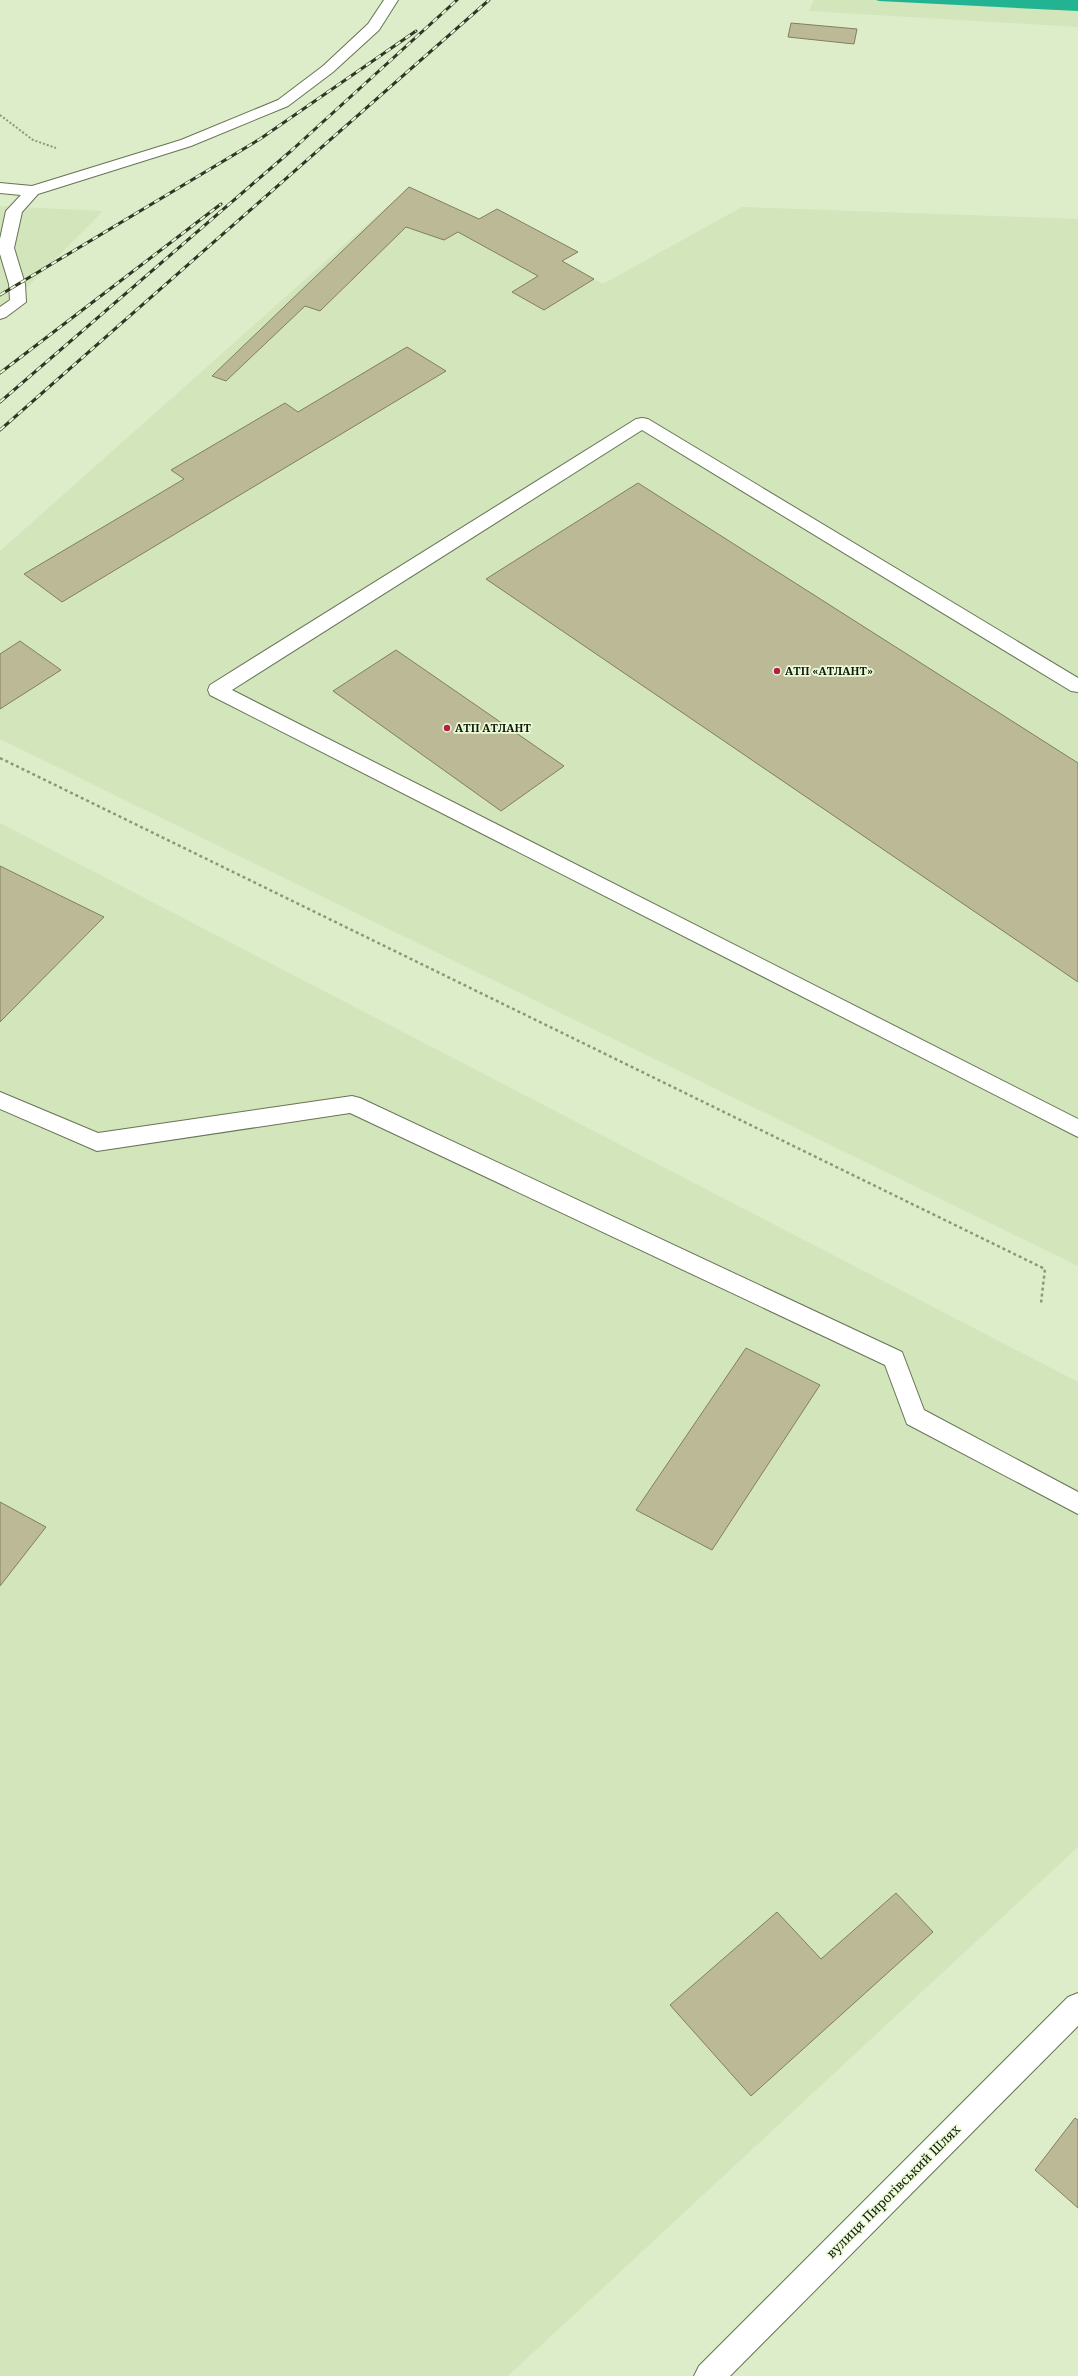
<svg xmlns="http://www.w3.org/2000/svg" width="1078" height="2376" font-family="'Noto Serif',serif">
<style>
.built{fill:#d2e5bb}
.water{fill:#22b393}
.building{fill:#bcba96;stroke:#827f5d}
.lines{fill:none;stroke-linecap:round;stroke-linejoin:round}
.service-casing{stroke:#677455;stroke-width:2}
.tertiary-casing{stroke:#677455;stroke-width:2}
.path-far1{stroke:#8b977d;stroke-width:2;stroke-dasharray:2 2;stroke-linecap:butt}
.path{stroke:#8b977d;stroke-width:2.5;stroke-dasharray:3 3;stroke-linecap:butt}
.service{fill:#fff;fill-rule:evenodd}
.tertiary{fill:#fff;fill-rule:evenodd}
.rail-casing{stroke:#2f3626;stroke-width:3}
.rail{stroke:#ebfbd7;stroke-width:2;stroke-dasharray:6;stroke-linecap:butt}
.poi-dot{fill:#b22046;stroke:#ebfbd7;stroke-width:1.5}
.labels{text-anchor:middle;stroke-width:3.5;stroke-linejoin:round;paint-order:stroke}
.poi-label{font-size:11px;font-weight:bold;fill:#13180c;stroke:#ebfbd7;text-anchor:start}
.near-street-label{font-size:13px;fill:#13180c;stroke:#ebfbd7}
</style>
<rect width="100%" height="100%" fill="#ddedca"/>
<!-- built -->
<g class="built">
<polygon points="814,0 1078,0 1078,27 809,11"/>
<polygon points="409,187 479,219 497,209 578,252 563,261 603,284 742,207 1078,219 1078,1266 0,739 0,551"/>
<polygon points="0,206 103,211 0,314"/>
<polygon points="0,823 1078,1382 1078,1847 508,2376 0,2376"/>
</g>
<!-- water -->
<polygon class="water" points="876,0 1078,0 1078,11 879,1"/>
<!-- building -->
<g class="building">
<polygon points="791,23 857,29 854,44 788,37"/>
<polygon points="409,187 479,219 497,209 578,252 562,261 594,279 544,310 512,292 538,276 458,232 444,240 406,227 320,311 305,306 226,381 212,376"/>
<polygon points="407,347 446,371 62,602 24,574 184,479 171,470 285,403 298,412"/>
<polygon points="638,483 1078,763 1078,982 486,579"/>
<polygon points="20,641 61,670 0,709 0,654"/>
<polygon points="396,650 564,766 501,811 333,691"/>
<polygon points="0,866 104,917 0,1022"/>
<polygon points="746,1348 820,1385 712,1550 636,1510"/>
<polygon points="0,1502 46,1527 0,1586"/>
<polygon points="896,1893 933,1932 751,2096 670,2005 777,1912 821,1959"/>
<polygon points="1075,2118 1078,2120 1078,2208 1035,2170"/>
</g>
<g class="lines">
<defs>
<g id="service">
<polygon points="384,0 398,0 379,30 333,72 288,106 191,146 38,194 22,212 14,248 25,284 26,302 6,317 0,319 0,307 10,300 9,284 0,254 0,239 6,211 21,195 0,193 0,183 32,186 181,140 278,100 323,66 368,24"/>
<polygon points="642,418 648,419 1078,678 1078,692 1071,691 642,430 232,690 1078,1119 1078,1137 210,695 208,690 210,685 636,419"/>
<polygon points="0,1092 98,1133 352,1096 360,1098 902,1352 924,1410 1078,1492 1078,1514 907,1424 885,1365 350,1113 97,1151 0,1109"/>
</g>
<polygon id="tertiary" points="1078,1993 1078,2026 730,2376 694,2376 699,2366 1068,1997"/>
</defs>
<!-- service casing -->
<use href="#service" class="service-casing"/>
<!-- tertiary casing -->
<use href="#tertiary" class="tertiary-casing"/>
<!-- path-far1 -->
<polyline class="path-far1" points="0,115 33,140 56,148"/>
<!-- path -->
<polyline class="path" points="0,758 1045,1269 1041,1303"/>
<!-- service -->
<use href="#service" class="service"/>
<!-- tertiary -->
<use href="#tertiary" class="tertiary"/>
<defs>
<g id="rail">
<polyline points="0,295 260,139 416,31"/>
<polyline points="0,373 221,204"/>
<polyline points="0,402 292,150 457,0"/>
<polyline points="0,430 489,0"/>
</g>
</defs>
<!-- rail casing -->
<use href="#rail" class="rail-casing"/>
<!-- rail -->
<use href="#rail" class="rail"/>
</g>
<!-- markers -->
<g class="poi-dot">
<circle cx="777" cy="671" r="4"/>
<circle cx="447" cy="728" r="4"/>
</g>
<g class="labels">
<!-- poi labels -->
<g class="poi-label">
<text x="785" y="675">АТП «АТЛАНТ»</text>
<text x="455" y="732">АТП АТЛАНТ</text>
</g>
<!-- near-street labels -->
<g class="near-street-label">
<text transform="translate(893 2191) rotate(-45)" y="5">вулиця Пирогівський Шлях</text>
</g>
</g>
</svg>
